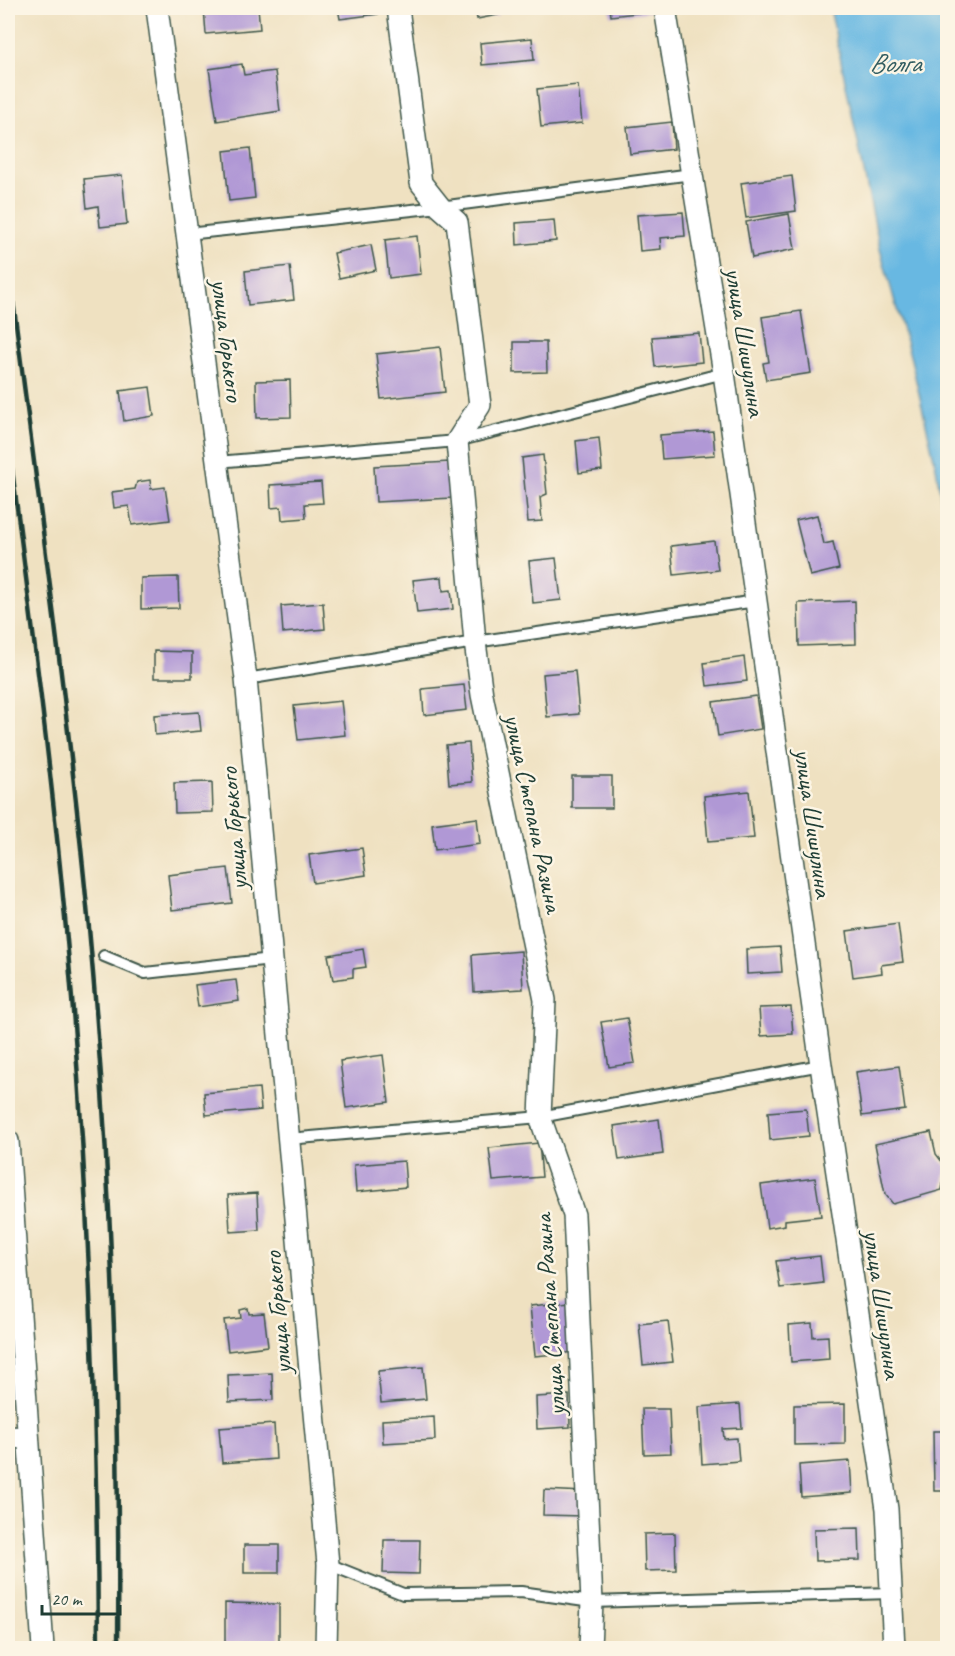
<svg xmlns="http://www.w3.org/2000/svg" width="955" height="1656" font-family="Caveat,sans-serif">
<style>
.water{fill:#67b8e2;stroke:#437a8b;stroke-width:1.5}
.building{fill:#b098d5}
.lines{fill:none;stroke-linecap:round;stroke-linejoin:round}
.service-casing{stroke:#3e5649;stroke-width:14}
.minor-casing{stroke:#3e5649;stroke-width:24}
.service{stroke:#fff;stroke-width:10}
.minor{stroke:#fff;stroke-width:21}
.rail{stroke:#1f3d34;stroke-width:4.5}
.labels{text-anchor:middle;stroke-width:5;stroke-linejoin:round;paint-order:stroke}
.street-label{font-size:26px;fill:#1f3d34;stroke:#fcf5e5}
.water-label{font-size:27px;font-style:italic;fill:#315c60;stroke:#fcf5e5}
</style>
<rect width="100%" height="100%" fill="#fcf5e5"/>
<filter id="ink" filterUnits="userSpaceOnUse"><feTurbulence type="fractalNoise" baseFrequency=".0167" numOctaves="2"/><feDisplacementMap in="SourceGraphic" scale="12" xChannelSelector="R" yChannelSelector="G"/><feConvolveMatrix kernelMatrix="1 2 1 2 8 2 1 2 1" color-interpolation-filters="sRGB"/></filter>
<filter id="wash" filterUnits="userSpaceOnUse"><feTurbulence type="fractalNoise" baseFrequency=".008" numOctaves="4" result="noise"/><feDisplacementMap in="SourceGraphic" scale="24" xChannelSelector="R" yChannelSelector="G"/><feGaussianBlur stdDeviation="1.35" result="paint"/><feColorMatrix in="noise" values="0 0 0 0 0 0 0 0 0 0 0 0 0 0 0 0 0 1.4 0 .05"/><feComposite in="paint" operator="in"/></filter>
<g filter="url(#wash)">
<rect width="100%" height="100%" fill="#efe1c1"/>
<!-- water -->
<polygon class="water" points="830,8 947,8 947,535 936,467 911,359 880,249"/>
<g id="blocks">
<!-- building -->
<g class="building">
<polygon points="204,8 258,8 260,29 206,34"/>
<polygon points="338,8 377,8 378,14 340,19"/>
<polygon points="475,8 496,8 498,15 477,19"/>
<polygon points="610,8 653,8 653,11 611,16"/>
<polygon points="532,38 534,60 482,65 480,43"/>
<polygon points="242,64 244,75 275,71 280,111 217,121 209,69"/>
<polygon points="578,85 582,123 541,127 537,89"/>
<polygon points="672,122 674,149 630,154 627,127"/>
<polygon points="250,148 255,198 229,201 224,151"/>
<polygon points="122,175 127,224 100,227 98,206 87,208 84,179"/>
<polygon points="792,176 796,211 746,218 741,183"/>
<polygon points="683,212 685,236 660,238 661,249 640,251 637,215"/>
<polygon points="789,214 795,249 752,258 746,222"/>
<polygon points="554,220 556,241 517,245 516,223"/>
<polygon points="417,236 421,274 389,278 385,240"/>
<polygon points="371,245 376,270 339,278 334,253"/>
<polygon points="290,266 294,300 248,305 245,271"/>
<polygon points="801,311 811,373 766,380 763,363 769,362 762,317"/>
<polygon points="699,333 702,362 655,367 652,337"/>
<polygon points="514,342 546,342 547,372 514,373"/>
<polygon points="440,347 445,392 381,399 376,354"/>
<polygon points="290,380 291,417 257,418 256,381"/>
<polygon points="150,387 154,416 124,421 120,391"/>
<polygon points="713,431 715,455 662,459 660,435"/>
<polygon points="599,438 602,470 579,473 576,441"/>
<polygon points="543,455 547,494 540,497 542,521 528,522 522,458"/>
<polygon points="450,462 452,498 376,502 374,466"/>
<polygon points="150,480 151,489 165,487 170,520 132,525 129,506 114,508 112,492 135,489 137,482"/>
<polygon points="321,482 323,503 305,504 306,518 282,520 281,507 271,508 270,485"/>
<polygon points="817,515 824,544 833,542 839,569 810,576 796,520"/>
<polygon points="714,541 718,570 674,575 671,546"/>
<polygon points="556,558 561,600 533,603 529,561"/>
<polygon points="178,577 179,608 141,609 141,578"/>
<polygon points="442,577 443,591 451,590 453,609 417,613 413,580"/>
<polygon points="855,601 856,644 799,646 798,603"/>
<polygon points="323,603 325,629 283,633 281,606"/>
<polygon points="154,651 192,652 192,678 154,678"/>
<polygon points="744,657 747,681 707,686 704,663"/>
<polygon points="575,671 579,714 547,717 543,674"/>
<polygon points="464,685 467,710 424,715 422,689"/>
<polygon points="756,696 761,729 718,736 713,702"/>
<polygon points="341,701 345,735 298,740 294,706"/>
<polygon points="199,712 201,731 155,735 154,715"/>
<polygon points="469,743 472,782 449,784 446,745"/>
<rect x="572" y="776" width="40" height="32"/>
<polygon points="212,782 213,812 175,813 174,783"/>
<polygon points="749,791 754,838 708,842 704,796"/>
<polygon points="477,818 480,844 435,850 432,824"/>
<polygon points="362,848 366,875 313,883 309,855"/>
<polygon points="228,868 232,903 172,910 168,875"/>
<polygon points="898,924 903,962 881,965 882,973 853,977 847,931"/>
<polygon points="780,947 782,972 747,974 746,949"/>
<polygon points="363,949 366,967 353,969 353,977 333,980 328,955"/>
<polygon points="521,951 523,989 474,992 472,955"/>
<polygon points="236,980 239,1001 198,1007 195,985"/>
<polygon points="791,1007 793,1034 761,1036 759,1008"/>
<polygon points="627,1018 635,1063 609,1067 601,1022"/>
<polygon points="383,1055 389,1102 346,1108 340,1061"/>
<polygon points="899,1066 905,1110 862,1116 856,1072"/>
<polygon points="259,1088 261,1110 206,1115 204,1093"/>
<polygon points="806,1109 809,1136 770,1140 768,1112"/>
<polygon points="659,1119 663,1154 619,1160 614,1126"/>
<polygon points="931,1132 936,1154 946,1167 942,1190 893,1204 885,1194 875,1144"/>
<polygon points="539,1143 542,1177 493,1181 489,1148"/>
<polygon points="404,1161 406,1187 356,1192 354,1165"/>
<polygon points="815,1178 821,1216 785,1220 785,1225 767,1228 761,1185"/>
<polygon points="257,1193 259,1230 230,1232 228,1195"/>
<polygon points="820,1256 823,1283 780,1288 776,1261"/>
<polygon points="570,1302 575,1352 535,1356 530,1306"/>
<polygon points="248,1308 249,1314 264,1313 268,1346 228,1351 224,1320 241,1318 240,1310"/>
<polygon points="668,1321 673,1362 643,1365 639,1324"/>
<polygon points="812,1323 813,1337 828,1336 829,1359 791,1362 789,1325"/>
<polygon points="423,1367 426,1399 381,1403 378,1371"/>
<polygon points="272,1373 273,1400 229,1402 228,1375"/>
<polygon points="569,1395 570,1427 537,1429 536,1397"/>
<polygon points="740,1404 742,1428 723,1429 724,1439 737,1438 739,1461 702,1464 699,1407"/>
<polygon points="845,1404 845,1444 794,1445 794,1405"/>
<polygon points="642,1409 669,1409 671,1453 644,1454"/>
<polygon points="434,1417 435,1440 383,1443 382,1420"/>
<polygon points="274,1424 276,1459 222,1463 219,1428"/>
<polygon points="933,1431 948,1431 948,1491 934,1491"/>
<polygon points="850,1461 852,1493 801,1497 799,1465"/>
<polygon points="544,1490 584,1492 583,1516 543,1515"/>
<polygon points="859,1528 860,1560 815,1561 814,1529"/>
<polygon points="675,1533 676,1570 645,1571 644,1534"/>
<polygon points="384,1540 420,1540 419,1574 383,1573"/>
<rect x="244" y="1545" width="35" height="28"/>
<polygon points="225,1603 279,1604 279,1644 225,1643"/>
</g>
</g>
</g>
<g filter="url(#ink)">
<use href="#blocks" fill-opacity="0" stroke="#3e5649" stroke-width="1.5"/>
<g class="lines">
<defs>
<g id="service">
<polyline points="187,234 440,207 692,174"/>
<polyline points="217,462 457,441 724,373"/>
<polyline points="246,679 475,642 756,601"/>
<polyline points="104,956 145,973 272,959"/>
<polyline points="288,1139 540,1117 821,1065"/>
<polyline points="328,1564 403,1594 521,1592 592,1602 891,1593"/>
</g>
<g id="minor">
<polyline points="157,8 246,679 328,1564 326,1648"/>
<polyline points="398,8 421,183 440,207 457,222 480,405 457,441 475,642 482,695 545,1000 540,1117 574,1215 592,1602 590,1648"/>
<polyline points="665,8 724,373 821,1065 887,1509 894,1648"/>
<polyline points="8,1141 43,1648"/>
<polyline points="8,1437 28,1438"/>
</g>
</defs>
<!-- service casing -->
<use href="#service" class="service-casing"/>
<!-- minor casing -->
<use href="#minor" class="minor-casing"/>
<!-- service -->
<use href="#service" class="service"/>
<!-- minor -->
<use href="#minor" class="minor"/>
<!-- rail -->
<g class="rail">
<path d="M8,261C36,483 68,705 89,928C111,1167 120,1408 118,1648"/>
<path d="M8,438C29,601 51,765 66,929C88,1168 97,1408 98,1648"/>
</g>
</g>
</g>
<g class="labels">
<!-- street labels -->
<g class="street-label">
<text transform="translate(228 340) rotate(83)" y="9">улица Горького</text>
<text transform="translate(746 342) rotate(81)" y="9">улица Шишулина</text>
<text transform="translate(534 813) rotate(78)" y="9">улица Степана Разина</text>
<text transform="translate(814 823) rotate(82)" y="9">улица Шишулина</text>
<text transform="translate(233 829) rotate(-95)" y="9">улица Горького</text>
<text transform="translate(883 1304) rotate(82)" y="9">улица Шишулина</text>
<text transform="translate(277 1313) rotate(-95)" y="9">улица Горького</text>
<text transform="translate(549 1315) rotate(-94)" y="9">улица Степана Разина</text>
</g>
<!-- water labels -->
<g class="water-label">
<text x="895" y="72">Волга</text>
</g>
</g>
<!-- margin -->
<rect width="955" height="1656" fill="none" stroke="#fcf5e5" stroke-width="30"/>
<!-- scale -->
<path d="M42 1605v9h78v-9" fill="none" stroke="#1f3d34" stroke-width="3"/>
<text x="51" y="1605" font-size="18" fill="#1f3d34" stroke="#fcf5e5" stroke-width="4.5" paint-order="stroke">20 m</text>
</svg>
